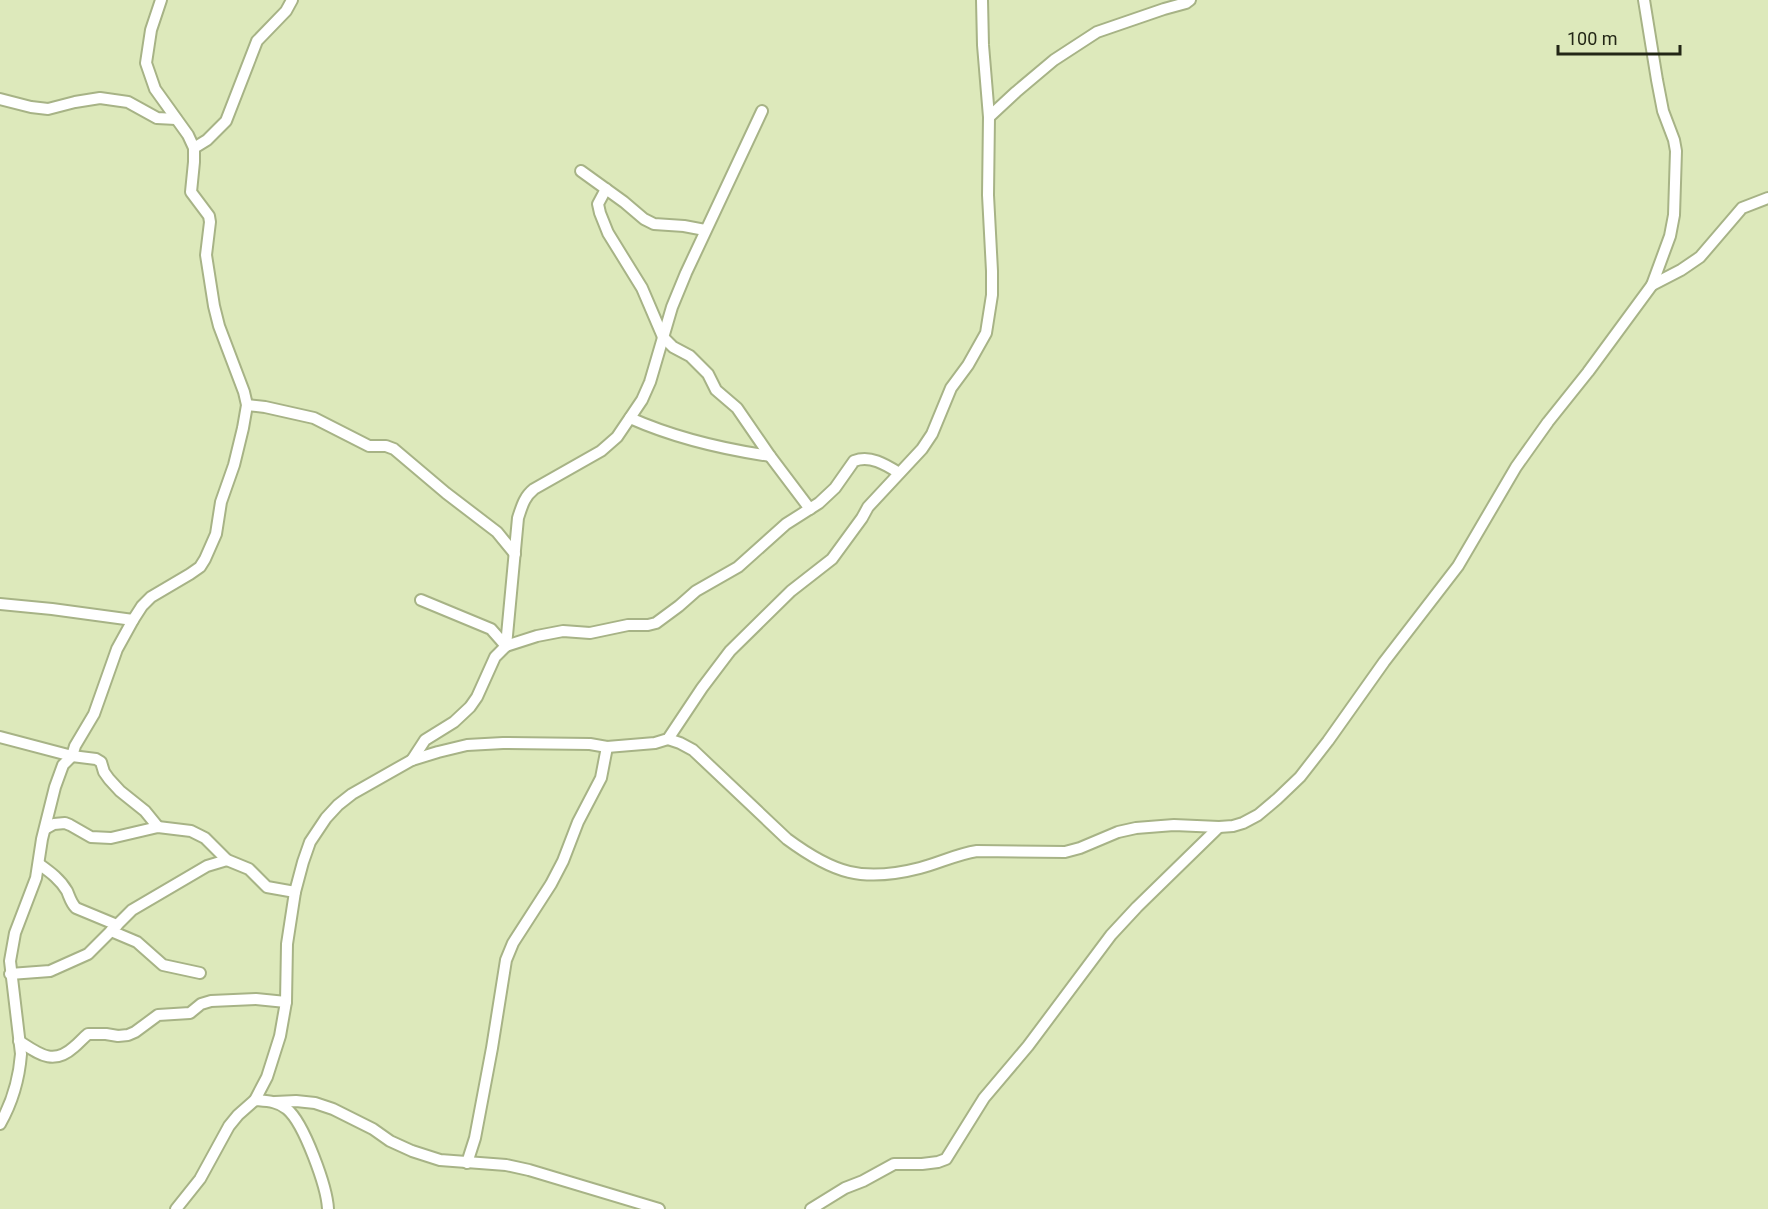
<svg xmlns="http://www.w3.org/2000/svg" width="1768" height="1209" font-family="Roboto,sans-serif">
<style>
.lines{fill:none;stroke-linecap:round;stroke-linejoin:round}
.minor-casing{stroke:#a7b386;stroke-width:14}
.minor{stroke:#fff;stroke-width:10}
</style>
<rect width="100%" height="100%" fill="#dde9bb"/>
<g class="lines">
<defs>
<g id="minor">
<polyline points="1644,0 1657,80 1663,111 1674,140 1676,151 1674,215 1670,236 1652,285"/>
<polyline points="0,99 31,107 48,109 75,102 100,98 128,102 157,118 176,119"/>
<polyline points="989,117 1016,92 1054,60 1097,32 1164,9 1186,3 1190,0"/>
<polyline points="194,148 207,140 226,121 257,41 286,11 292,0"/>
<polyline points="581,171 624,202 644,219 654,224 684,226 705,230"/>
<polyline points="606,189 598,204 600,213 608,233 642,288 663,337 673,347 690,356 708,374 716,390 737,408 770,456 810,509"/>
<polyline points="247,405 265,407 314,418 369,446 386,446 394,449 446,493 497,532 515,554"/>
<path d="M630,418C675,438 722,449 770,456"/>
<polyline points="421,600 491,629 506,646"/>
<polyline points="0,604 52,609 133,620"/>
<path d="M506,646L518,518C522,506 524,497 534,489L601,451L617,437L642,400L650,382L672,307L686,273L762,111"/>
<polyline points="0,737 72,756 96,759 101,762 104,772 109,779 120,791 145,811 158,827"/>
<path d="M668,739L680,743L693,750L787,839C833,873 862,883 920,868C939,863 957,854 977,851L1065,852L1080,848L1118,832L1136,828L1174,825L1219,827L1233,826L1243,823L1258,815L1277,799L1300,777L1328,741L1384,662L1458,566L1516,467L1548,422L1588,372L1652,285L1681,270L1700,257L1742,208L1768,198"/>
<path d="M412,760L425,740L454,722L470,707L477,697L495,657L506,646L537,636L563,631L590,633L628,625H648L656,623L679,606L696,591L738,567L786,524L819,503L835,488L854,461C870,455 885,464 899,473"/>
<polyline points="45,829 54,824 65,823 70,825 91,837 111,838 158,827 191,831 205,838 227,860 249,869 267,887 295,892"/>
<path d="M39,864C50,872 60,879 67,891C70,898 71,903 76,908L117,925"/>
<polyline points="111,931 137,942 163,965 200,973"/>
<polyline points="10,974 50,971 88,954 132,910 207,866 227,860"/>
<path d="M19,1041C39,1054 53,1066 74,1047C79,1043 83,1038 88,1034H106L118,1036L128,1035L135,1032L158,1015L190,1013L201,1004L211,1001L256,999L286,1002"/>
<path d="M255,1100C266,1101 278,1101 287,1109C304,1123 327,1187 328,1209"/>
<polyline points="275,1102 296,1101 315,1103 333,1109 373,1129 390,1141 412,1151 440,1160 506,1165 529,1170 659,1209"/>
<path d="M0,1124C13,1101 19,1080 21,1054L10,961L15,933L36,878L42,839L55,787L63,765L72,756L75,746L94,714L117,649L133,620L142,606L151,597L190,574L200,567L205,559L216,534L221,502L234,465L243,428L247,405L244,392L219,326L214,306L206,255L210,222L209,216L191,192L194,162V148L188,135L155,89L146,63L151,30L161,0"/>
<polyline points="467,1163 475,1138 492,1048 506,960 513,943 551,884 563,861 578,822 601,778 607,747"/>
<polyline points="176,1209 200,1179 229,1126 238,1115 255,1100 267,1077 280,1036 286,1002 287,944 295,892 303,862 310,842 326,818 338,805 352,794 412,760 438,752 467,745 503,743 590,744 607,747 655,743 668,739 702,688 730,651 791,591 832,559 862,518 868,507 922,449 932,434 951,388 968,365 986,333 992,295 992,271 988,195 989,117 983,45 982,0"/>
<polyline points="811,1209 845,1188 863,1181 894,1164 922,1164 938,1162 946,1159 984,1098 1028,1046 1111,935 1137,907 1219,827"/>
</g>
</defs>
<!-- minor casing -->
<use href="#minor" class="minor-casing"/>
<!-- minor -->
<use href="#minor" class="minor"/>
</g>
<!-- scale -->
<path d="M1558 45v9h122v-9" fill="none" stroke="#232716" stroke-width="3"/>
<text x="1567" y="45" font-size="18" fill="#232716" stroke="#dde9bb" stroke-width="4.5" paint-order="stroke">100 m</text>
</svg>
